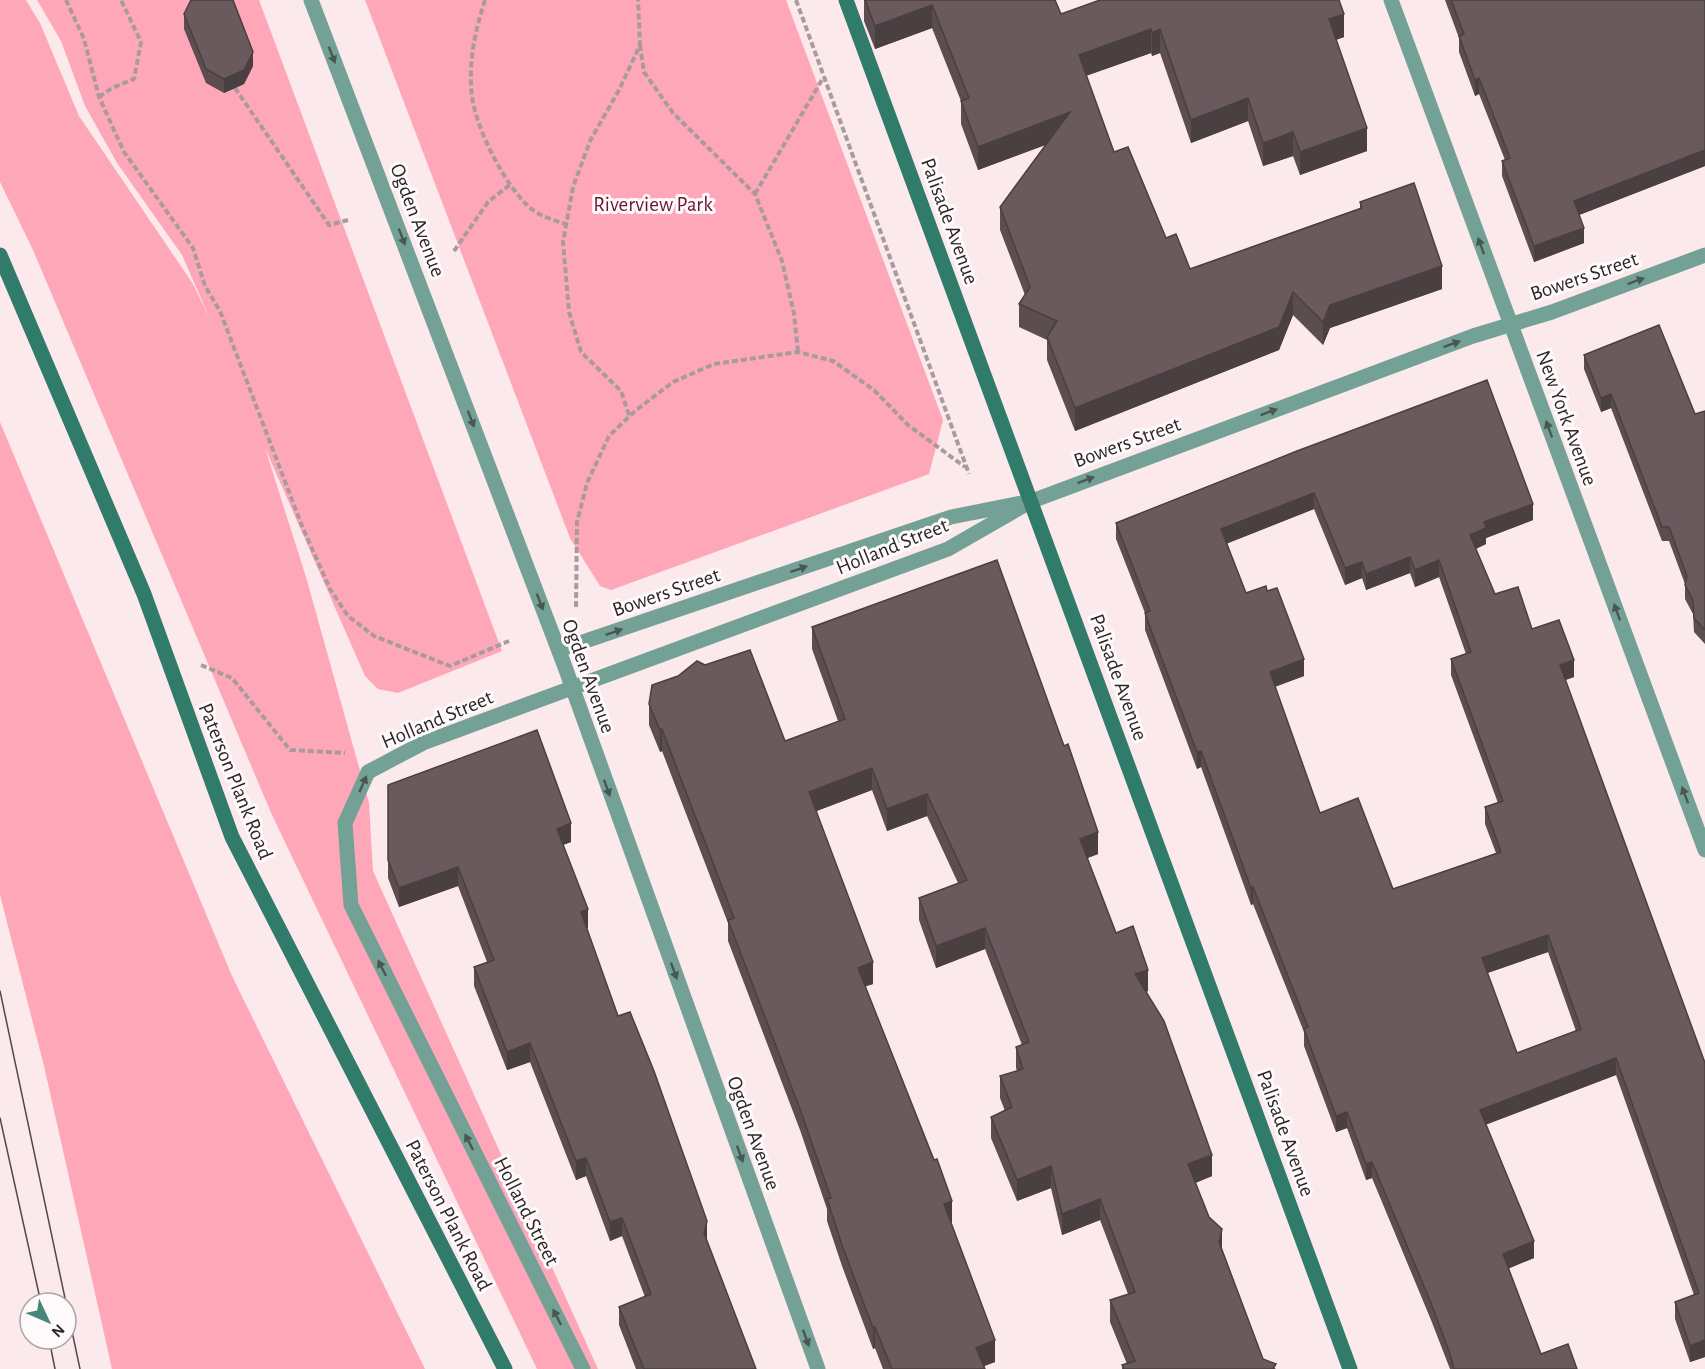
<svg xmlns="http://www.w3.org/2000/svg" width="1705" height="1369" font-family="'Alegreya Sans',sans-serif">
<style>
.green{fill:#fea7b9}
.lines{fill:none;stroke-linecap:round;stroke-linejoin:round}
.path{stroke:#a99b9d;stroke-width:4;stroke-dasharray:6 3;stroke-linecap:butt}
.pedestrian{stroke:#74a195;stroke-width:15}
.minor{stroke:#74a195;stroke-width:15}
.tertiary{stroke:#74a195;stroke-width:15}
.secondary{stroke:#317b6b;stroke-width:15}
.tram{stroke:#514849;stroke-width:1.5}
.wall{fill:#5b4d50;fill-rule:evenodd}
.shaded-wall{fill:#4a3f41}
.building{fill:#6a5a5d;stroke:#4a3f41;stroke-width:1.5;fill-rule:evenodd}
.oneway{fill:#495753}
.labels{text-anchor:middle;stroke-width:6;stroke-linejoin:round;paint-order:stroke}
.park-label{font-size:21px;fill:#681731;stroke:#fefafb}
.street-label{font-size:21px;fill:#2d2627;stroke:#fefafb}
</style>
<rect width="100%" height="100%" fill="#fce9ec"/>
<!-- green -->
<g class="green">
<polygon points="0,0 26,0 40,23 79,116 193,284 210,319 182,255 117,163 85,106 61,41 37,0 259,0 502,651 398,693 378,689 365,676 265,448 306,577 369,803 373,871 598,1369 537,1369 272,815 33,250 0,182"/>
<polygon points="365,0 786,0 943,420 929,474 611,590 600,586 570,538"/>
<polygon points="0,422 232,976 425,1369 112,1369 44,1066 0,895"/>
</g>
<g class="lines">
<!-- path -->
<g class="path">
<polyline points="66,0 84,39 99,97 124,152 193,248 205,286 220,311 302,526 330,589 348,616 374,636 450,666 509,641"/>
<path d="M485,0C475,31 468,63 472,96C476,129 504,183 528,206C539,216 553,220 566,224"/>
<polyline points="796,0 969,474"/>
<polyline points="640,45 644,72 673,113 755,194 782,261 794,314 798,352"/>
<polyline points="235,88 329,225 348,220"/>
<polyline points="99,97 112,88 134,79 141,42 121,0"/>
<polyline points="755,194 823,78"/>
<polyline points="454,251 488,202 511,184"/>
<polyline points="629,415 621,391 581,352 569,312 563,242 573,187 590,141 619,90 640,45 638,0"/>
<polyline points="576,607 577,522 587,483 609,436 635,411 673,382 714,364 798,352 833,361 874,390 908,425 965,467"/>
<polyline points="201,665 232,678 290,750 345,753"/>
</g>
<!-- pedestrian -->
<polyline class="pedestrian" points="583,1369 351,905 345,823 368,772 423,743 948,549 1028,503"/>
<!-- minor -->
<g class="minor">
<polyline points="311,0 565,667 818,1369"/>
<polyline points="559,650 951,517 1032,501 1473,336 1552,312 1705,255"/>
</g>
<!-- tertiary -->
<polyline class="tertiary" points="1391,0 1705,850"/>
<!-- secondary -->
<g class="secondary">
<polyline points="846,0 1350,1369"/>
<polyline points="0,255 144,594 232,837 505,1369"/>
</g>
<!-- tram -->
<g class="tram">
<polyline points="0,991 80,1369"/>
<polyline points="0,1118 41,1303"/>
<polyline points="49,1339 55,1369"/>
</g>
</g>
<!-- wall -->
<g class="wall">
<polygon points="864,0 1055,0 1061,14 1344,37 1336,40 1367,151 1300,175 1293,156 1263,166 1248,121 1191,143 1160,53 1152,56 1151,53 1086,76 1114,152 1166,238 1190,269 1360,208 1360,202 1442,289 1330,328 1323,345 1293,315 1279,350 1075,431 1047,360 1047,340 1019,327 1019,304 1025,295 1000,230 1000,207 1046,144 978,170 961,124 961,101 932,28 875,49 864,21"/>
<polygon points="1445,0 1705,0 1705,166 1579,215 1584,243 1534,262 1502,176 1502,161 1505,160 1479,94 1475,96 1459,52 1459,38"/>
<polygon points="184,14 253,66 244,84 224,93 206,83 184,29"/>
<polygon points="1584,355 1695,414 1705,411 1705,644 1694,632 1693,614 1685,599 1685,584 1669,541 1662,541 1611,408 1601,412 1584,369"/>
<path d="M1297,451L1533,520L1486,538V544L1476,549L1495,594L1532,629L1574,677L1565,680L1705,1063V1357L1690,1362L1675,1319V1302L1694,1295L1616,1075L1486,1124L1534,1258L1508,1268L1541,1354L1577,1369H1450L1431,1320L1372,1178L1366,1180L1347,1128L1336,1132L1304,1046V1032L1253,904L1251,905L1201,767L1197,769L1157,662L1145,630V613L1116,539V523ZM1314,509L1345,585L1362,578L1366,590L1410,573L1415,587L1439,577L1466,654L1451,659V675L1498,803L1485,807V824L1496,853L1393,889L1320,813L1275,687L1304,676L1267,591L1246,593L1227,543ZM1548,952L1576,1031L1517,1053L1487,973Z"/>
<polygon points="812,627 1098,854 1087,858 1116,933 1148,991 1146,992 1212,1176 1195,1183 1222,1249 1263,1359 1276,1369 1122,1369 1122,1365 1127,1364 1110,1322 1110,1300 1128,1294 1100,1220 1062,1235 1051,1188 1017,1201 991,1138 991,1117 1005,1111 1000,1098 1000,1076 1017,1071 1016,1068 1016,1047 1022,1045 985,949 936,968 919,920 919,898 958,883 927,816 887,831 872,790 816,811 873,984 865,986 952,1222 951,1223 995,1362 984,1366 985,1369 883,1369 875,1348 873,1349 842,1266 827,1221 827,1209 800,1130 728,941 728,923 662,751 660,752 649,725 649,704 785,741 838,721 812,649"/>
<polygon points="388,785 571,842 563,845 588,928 586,929 618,1016 707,1239 707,1241 756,1369 636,1369 619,1325 619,1307 645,1297 622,1236 610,1241 586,1176 576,1180 530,1062 507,1070 474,986 474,967 487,962 458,886 399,907 388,878"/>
</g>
<!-- shaded-wall -->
<g class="shaded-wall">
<polygon points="932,5 932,28 875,49 875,26"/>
<polygon points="1344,14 1344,37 1329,42 1329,19"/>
<polygon points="1151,29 1151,53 1079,78 1079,55"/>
<polygon points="1160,29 1160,53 1152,56 1152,33"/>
<polygon points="253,52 253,66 244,84 224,93 224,79"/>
<polygon points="1479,78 1479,94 1475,96 1475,80"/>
<polygon points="1248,98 1248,121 1191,143 1191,120"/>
<polygon points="1070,112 1070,136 978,170 978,147"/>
<polygon points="1367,128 1367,151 1300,175 1300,152"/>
<polygon points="1293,132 1293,156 1263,166 1263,143"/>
<polygon points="1705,150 1705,166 1574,217 1574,201"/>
<polygon points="1584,228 1584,243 1534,262 1534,246"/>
<polygon points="1442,266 1442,289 1330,328 1323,345 1323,322 1330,305"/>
<polygon points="1293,292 1293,315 1279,350 1075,431 1075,408"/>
<polygon points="1611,394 1611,408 1601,412 1601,398"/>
<polygon points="1314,493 1314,509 1221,546 1221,529"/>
<polygon points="1533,504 1533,520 1486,538 1486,544 1470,551 1470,535 1484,522"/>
<polygon points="1410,557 1410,573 1366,590 1366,574"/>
<polygon points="1439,560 1439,577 1415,587 1415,570"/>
<polygon points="1362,562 1362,578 1345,585 1345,568"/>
<polygon points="1304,659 1304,676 1270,688 1270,672"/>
<polygon points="1574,660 1574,677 1560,682 1560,665"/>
<polygon points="662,729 662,751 660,752 660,730"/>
<polygon points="1201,751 1201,767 1197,769 1197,752"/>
<polygon points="872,768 872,790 809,814 809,792"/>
<polygon points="927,794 927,816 887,831 887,809"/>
<polygon points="571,823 571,842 557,847 557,829"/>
<polygon points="1098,832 1098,854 1080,861 1080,839"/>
<polygon points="458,867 458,886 399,907 399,888"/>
<polygon points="1253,887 1253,904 1251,905 1251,888"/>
<polygon points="588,909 588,928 581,931 581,912"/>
<polygon points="985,928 985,949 936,968 936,946"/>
<polygon points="1548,935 1548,952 1482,975 1482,958"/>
<polygon points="873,962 873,984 858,989 858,968"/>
<polygon points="1148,970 1148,991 1135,996 1135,974"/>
<polygon points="530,1043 530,1062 507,1070 507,1052"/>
<polygon points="1616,1058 1616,1075 1480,1127 1480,1110"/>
<polygon points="1347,1112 1347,1128 1336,1132 1336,1116"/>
<polygon points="1212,1155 1212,1176 1188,1186 1188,1164"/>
<polygon points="586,1158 586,1176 576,1180 576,1161"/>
<polygon points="1372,1162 1372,1178 1366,1180 1366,1164"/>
<polygon points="1051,1166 1051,1188 1017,1201 1017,1180"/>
<polygon points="1100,1199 1100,1220 1062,1235 1062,1214"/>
<polygon points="952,1201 952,1222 944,1225 944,1204"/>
<polygon points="622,1218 622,1236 610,1241 610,1222"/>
<polygon points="707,1221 707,1239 704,1251 704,1233"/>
<polygon points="1222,1229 1222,1250 1219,1242"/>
<polygon points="1534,1241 1534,1258 1503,1271 1503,1254"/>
<polygon points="875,1327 875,1348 873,1349 873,1328"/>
<polygon points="995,1340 995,1362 976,1369 976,1348"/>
<polygon points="1705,1340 1705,1357 1690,1362 1690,1346"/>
</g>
<!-- building -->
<g class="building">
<polygon points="191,0 233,0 253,52 244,70 224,79 206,69 184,14"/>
<polygon points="865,0 1055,0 1061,14 1100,0 1339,0 1344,14 1329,19 1367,128 1300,152 1293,132 1263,143 1248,98 1191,120 1160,29 1152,33 1151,29 1079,55 1114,152 1128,147 1166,238 1176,234 1190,269 1362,208 1360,202 1414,183 1442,266 1330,305 1323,322 1293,292 1279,327 1075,408 1047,337 1057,321 1019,304 1030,287 1000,207 1070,112 978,147 961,101 969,98 932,5 875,26"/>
<polygon points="1451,0 1705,0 1705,150 1574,201 1584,228 1534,246 1502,161 1510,158 1479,78 1475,80 1459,36 1464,34"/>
<polygon points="1659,325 1695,414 1705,411 1705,630 1694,618 1693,600 1685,585 1687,576 1669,527 1662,527 1611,394 1601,398 1584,355"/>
<path d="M1487,380L1533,504L1484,522L1486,528L1470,535L1495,594L1518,587L1532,629L1559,620L1574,660L1560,665L1705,1063V1340L1690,1346L1675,1302L1699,1293L1616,1058L1480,1110L1534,1241L1503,1254L1541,1354L1568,1344L1577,1369H1454L1450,1354L1431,1303L1372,1162L1366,1164L1347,1112L1336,1116L1304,1029L1308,1027L1253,887L1251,888L1201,751L1197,752L1157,646L1145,613L1150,611L1116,523L1297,451ZM1314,493L1345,568L1362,562L1366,574L1410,557L1415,570L1439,560L1471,652L1451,659L1503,801L1485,807L1501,852L1393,889L1358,798L1320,813L1270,672L1304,659L1277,588L1267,591L1266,586L1246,593L1221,529ZM1548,935L1581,1029L1517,1053L1482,958Z"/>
<polygon points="997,560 1064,746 1068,744 1098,832 1080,839 1116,933 1133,926 1148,970 1135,974 1164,1021 1212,1155 1188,1164 1209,1217 1222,1229 1219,1242 1263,1359 1276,1364 1273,1369 1124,1369 1122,1365 1135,1361 1110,1300 1135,1292 1100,1199 1062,1214 1051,1166 1017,1180 991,1117 1012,1107 1000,1076 1023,1069 1016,1047 1029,1042 985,928 936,946 919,898 967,880 927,794 887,809 872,768 809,792 873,962 858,968 934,1160 937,1159 952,1201 944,1204 995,1340 976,1348 985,1369 892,1369 875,1327 873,1328 842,1245 827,1199 831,1198 800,1109 728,920 734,918 662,729 660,730 649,704 652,685 678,676 697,661 705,665 750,650 785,741 845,719 812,627"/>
<polygon points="537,730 571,823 557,829 588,909 581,912 618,1016 630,1012 654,1071 707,1221 704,1233 756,1369 644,1369 619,1307 651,1294 622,1218 610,1222 586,1158 576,1161 530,1043 507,1052 474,967 494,960 458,867 399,888 388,860 388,785"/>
</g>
<!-- one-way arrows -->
<defs><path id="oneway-solid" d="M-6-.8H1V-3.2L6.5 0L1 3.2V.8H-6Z" transform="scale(1.5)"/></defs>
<g class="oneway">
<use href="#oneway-solid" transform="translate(332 55) rotate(69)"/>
<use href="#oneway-solid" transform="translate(402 237) rotate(69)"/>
<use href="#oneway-solid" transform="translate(1481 246) rotate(-110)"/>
<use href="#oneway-solid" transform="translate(1636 281) rotate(-20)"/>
<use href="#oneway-solid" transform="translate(1452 344) rotate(-20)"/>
<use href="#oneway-solid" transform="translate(1269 412) rotate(-20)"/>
<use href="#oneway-solid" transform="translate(471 419) rotate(69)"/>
<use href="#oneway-solid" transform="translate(1549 429) rotate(-110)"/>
<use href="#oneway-solid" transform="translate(1086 480) rotate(-21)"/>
<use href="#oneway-solid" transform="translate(799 569) rotate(-19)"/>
<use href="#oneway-solid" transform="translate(540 602) rotate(69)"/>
<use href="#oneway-solid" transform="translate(1617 612) rotate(-110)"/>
<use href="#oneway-solid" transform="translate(614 632) rotate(-19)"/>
<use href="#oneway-solid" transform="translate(363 784) rotate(-66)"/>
<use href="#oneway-solid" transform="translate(607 788) rotate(70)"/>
<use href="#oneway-solid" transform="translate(1685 795) rotate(-110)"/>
<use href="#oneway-solid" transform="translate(382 968) rotate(-117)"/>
<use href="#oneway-solid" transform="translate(674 971) rotate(70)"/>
<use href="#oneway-solid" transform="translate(469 1142) rotate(-117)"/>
<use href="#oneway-solid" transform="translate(740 1154) rotate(70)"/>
<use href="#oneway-solid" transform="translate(557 1317) rotate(-117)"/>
<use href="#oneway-solid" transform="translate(806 1338) rotate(70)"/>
</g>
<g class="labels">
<!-- park labels -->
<g class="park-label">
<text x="653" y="211">Riverview Park</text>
</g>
<!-- street labels -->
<g class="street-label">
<text transform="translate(418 220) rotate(69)" y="7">Ogden Avenue</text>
<text transform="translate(950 221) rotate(70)" y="7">Palisade Avenue</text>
<text transform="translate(1584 276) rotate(-19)" y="7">Bowers Street</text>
<text transform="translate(1567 418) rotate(70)" y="7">New York Avenue</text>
<text transform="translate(1127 442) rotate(-20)" y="7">Bowers Street</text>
<text transform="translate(892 546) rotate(-22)" y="7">Holland Street</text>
<text transform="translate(666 592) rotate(-19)" y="7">Bowers Street</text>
<text transform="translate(589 676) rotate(70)" y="7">Ogden Avenue</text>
<text transform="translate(1119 677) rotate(70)" y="7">Palisade Avenue</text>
<text transform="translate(437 719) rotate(-23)" y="7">Holland Street</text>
<text transform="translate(236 781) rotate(68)" y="7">Paterson Plank Road</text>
<text transform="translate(754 1133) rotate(70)" y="7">Ogden Avenue</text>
<text transform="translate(1286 1133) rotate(70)" y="7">Palisade Avenue</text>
<text transform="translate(527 1211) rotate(63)" y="7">Holland Street</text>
<text transform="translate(449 1215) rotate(63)" y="7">Paterson Plank Road</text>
</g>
</g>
<!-- north arrow -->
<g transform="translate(48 1321) rotate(134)"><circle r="28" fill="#fefafb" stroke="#aaa5a6" stroke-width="1.5"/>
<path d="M0-4.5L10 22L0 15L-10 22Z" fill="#468778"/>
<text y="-9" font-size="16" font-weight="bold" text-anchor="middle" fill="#2d2627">N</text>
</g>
</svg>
